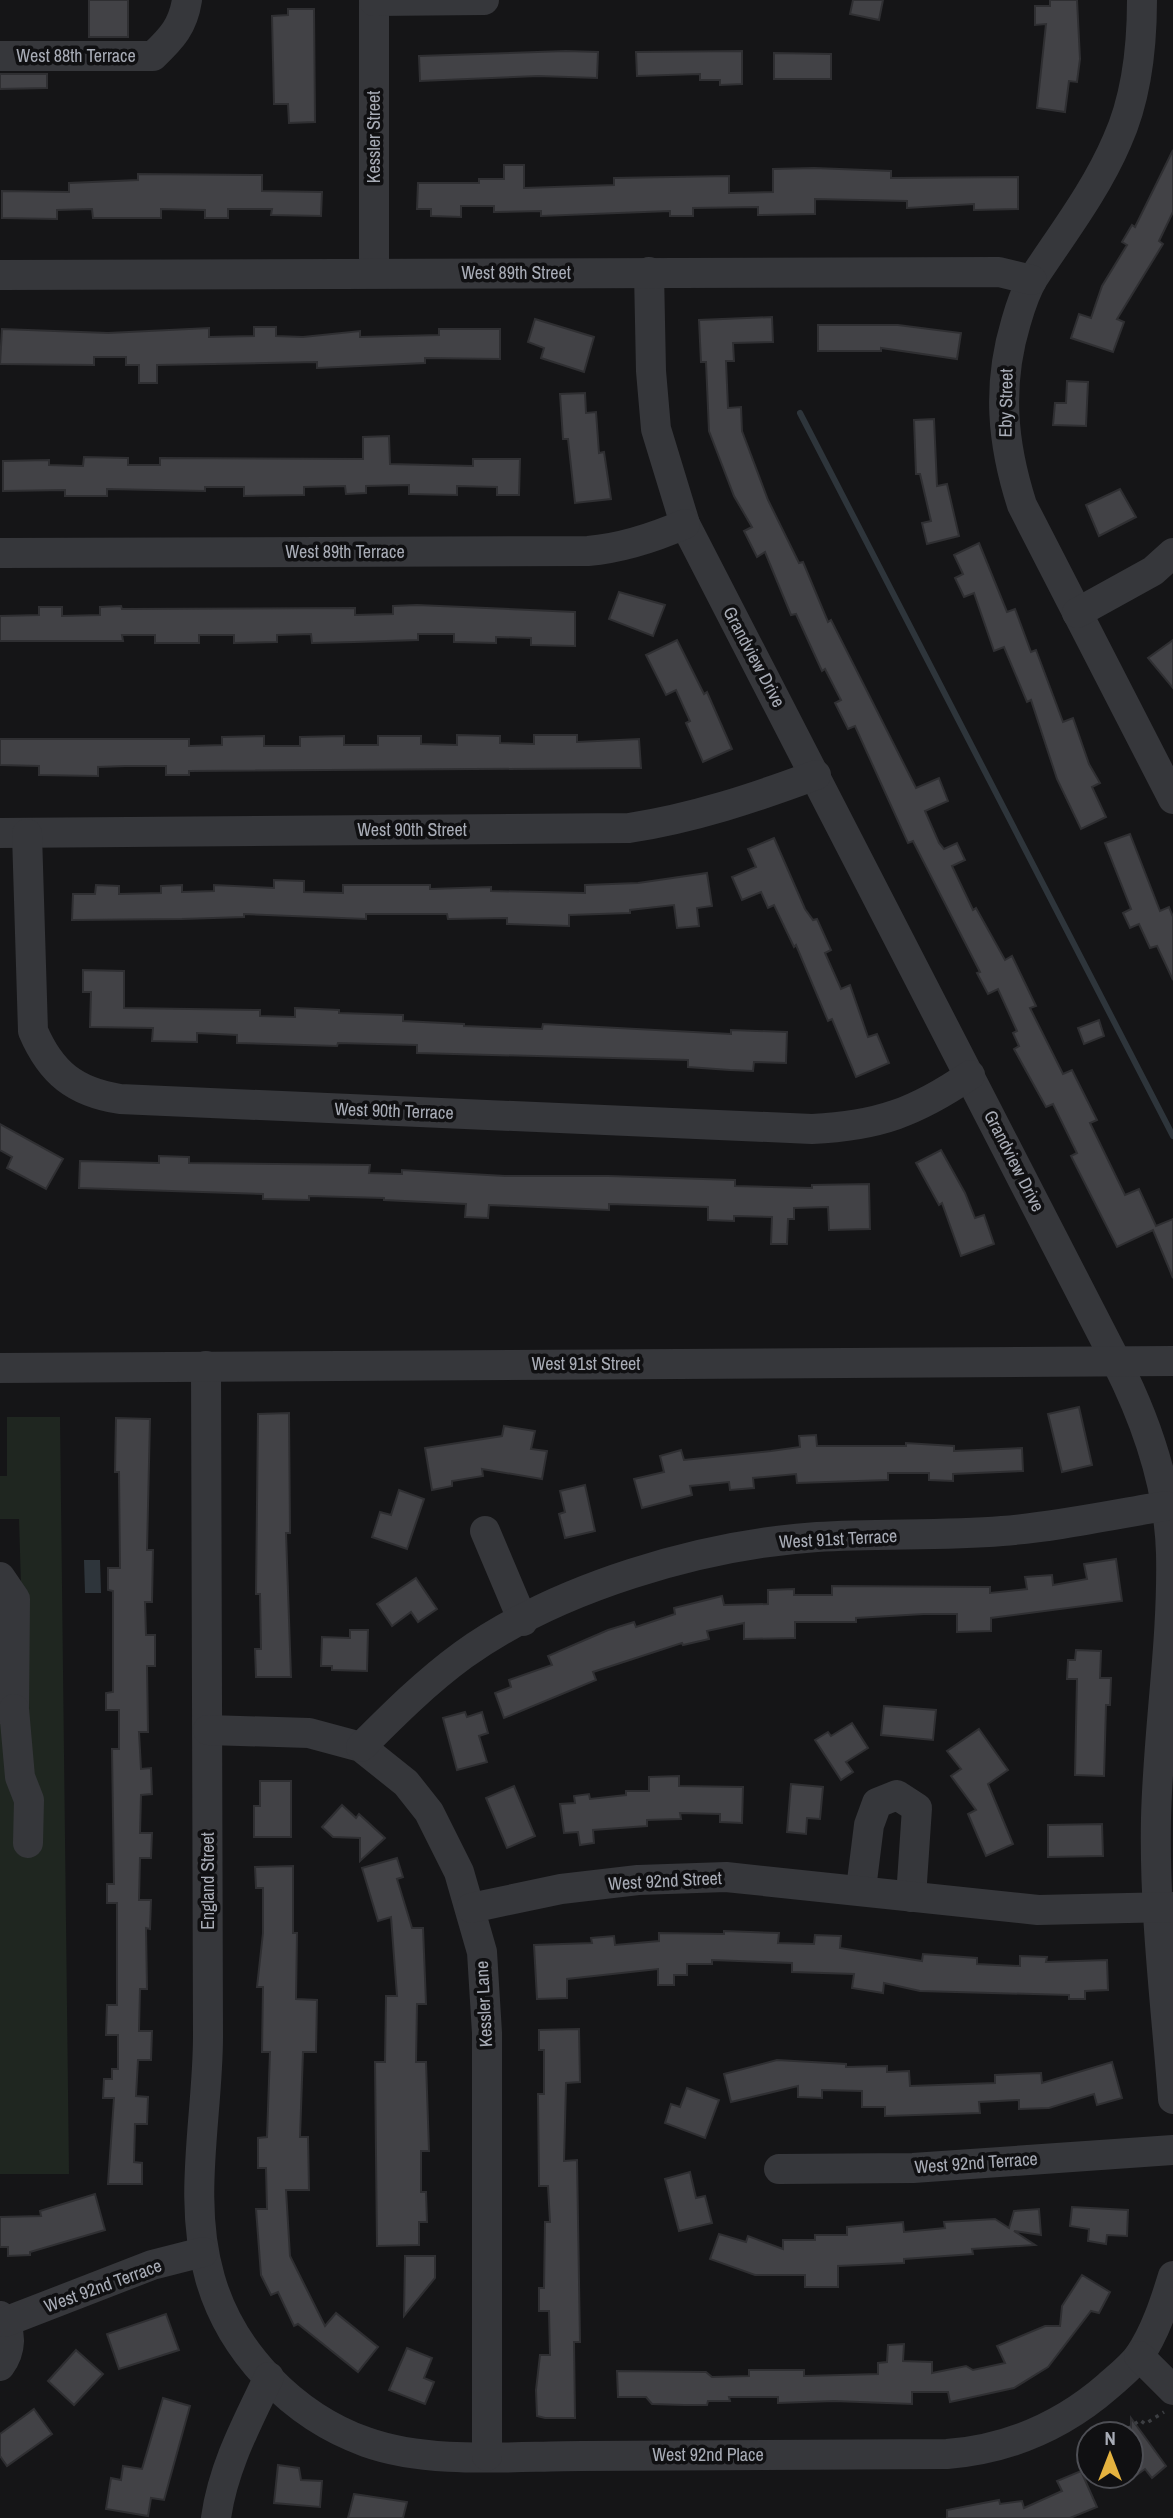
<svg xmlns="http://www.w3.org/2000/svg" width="1173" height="2518" font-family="'Archivo Narrow',sans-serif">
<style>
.green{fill:#1f2620}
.water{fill:#2e353b}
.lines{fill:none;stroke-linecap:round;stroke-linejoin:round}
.stream{stroke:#2e353b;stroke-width:6}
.building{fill:#424246;stroke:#2f2f32;stroke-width:2}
.path{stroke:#3c3e42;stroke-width:3.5;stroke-dasharray:3.5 5;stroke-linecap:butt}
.minor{stroke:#36373b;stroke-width:30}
.labels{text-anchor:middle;stroke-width:7;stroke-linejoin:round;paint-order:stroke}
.street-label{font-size:18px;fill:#a8acb6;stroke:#101012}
</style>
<rect width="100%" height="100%" fill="#151517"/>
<!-- green -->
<polygon class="green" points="7,1417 60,1417 69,2174 0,2174 0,1585 21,1585 19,1519 0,1519 0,1476 7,1476"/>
<!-- water -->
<polygon class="water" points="84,1560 100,1560 101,1593 85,1593"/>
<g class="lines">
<!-- stream -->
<polyline class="stream" points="800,413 1173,1136"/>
</g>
<!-- building -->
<g class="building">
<rect x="89" y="0" width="39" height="37"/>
<polygon points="853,0 883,0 879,20 850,14"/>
<polygon points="1050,0 1077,0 1080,59 1077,82 1069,81 1065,112 1037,108 1046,24 1035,25 1035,6 1050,6"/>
<polygon points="288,9 314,9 315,122 289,123 288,104 274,104 272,16 288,15"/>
<polygon points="566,51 598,52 597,78 538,76 420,81 419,56"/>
<polygon points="742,51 742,84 720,85 720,80 700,80 700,74 637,76 636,52"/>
<polygon points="774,53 831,54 831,79 774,79"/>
<polygon points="0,74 47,74 47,88 0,89"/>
<polygon points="1173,150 1173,212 1159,241 1163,244 1117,319 1124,322 1113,352 1071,338 1079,314 1091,318 1102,286 1127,245 1122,242 1132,225 1135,227"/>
<polygon points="504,165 524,165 524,188 614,185 614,178 729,176 729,193 773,192 773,169 814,168 891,171 891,178 1018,177 1018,209 974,210 974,204 907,208 907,201 815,199 815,214 758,215 758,207 693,208 693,216 670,216 670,211 541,216 541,211 494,212 494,206 461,206 461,217 431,216 431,209 417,209 418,183 479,183 479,179 504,179"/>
<polygon points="138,174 262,175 262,191 322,192 321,216 271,215 272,209 228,209 228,218 205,218 205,210 161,209 161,218 93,218 92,209 57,210 57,219 2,218 2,191 69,192 69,183 138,180"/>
<polygon points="772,317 773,342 733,343 734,361 726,361 728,408 741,407 742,431 768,500 799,563 803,562 828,622 831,620 916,788 939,778 948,801 925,811 939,843 944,849 957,843 965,860 952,866 973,910 976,908 1005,960 1012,956 1036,1006 1030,1008 1063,1074 1072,1070 1097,1120 1090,1123 1125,1195 1139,1189 1156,1226 1173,1219 1173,1278 1153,1230 1117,1247 1071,1156 1077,1153 1053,1104 1046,1107 1014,1049 1019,1046 1013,1033 1017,1031 998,989 988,994 977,973 980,972 913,841 908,843 855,726 848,729 835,703 841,700 825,669 822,671 796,614 791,615 765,552 757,557 744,531 752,527 734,496 709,431 706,362 701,362 699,320"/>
<polygon points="535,319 594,337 584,372 541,358 544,348 528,342"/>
<polygon points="818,325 898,325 961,333 957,359 881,348 881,351 818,351"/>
<polygon points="254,327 276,327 276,336 303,337 360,331 360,337 439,335 439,329 500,329 500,359 425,358 425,363 317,368 317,362 157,365 157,383 139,383 139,365 126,365 126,357 94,357 94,365 0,364 2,329 108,333 209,328 209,337 254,336"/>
<polygon points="1067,381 1088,382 1086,426 1053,425 1055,403 1066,403"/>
<polygon points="585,393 586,413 596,412 599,453 604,452 611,499 575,503 568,439 563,439 560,394"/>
<polygon points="934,419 937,486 947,484 959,536 927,544 922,523 931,521 920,474 916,474 914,420"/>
<polygon points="389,436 390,464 473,466 473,459 520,459 519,495 497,495 497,487 457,486 457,495 409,494 409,485 366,486 366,493 346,494 345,486 304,487 304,495 244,496 244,487 205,487 205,491 107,489 107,496 65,496 65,490 3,491 3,461 49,460 49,465 83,466 84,457 128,458 128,465 160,465 160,458 363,459 363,437"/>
<polygon points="1120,489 1136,517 1099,536 1086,505"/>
<polygon points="979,543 1007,612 1015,609 1031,652 1036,650 1063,722 1073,718 1089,764 1100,783 1092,787 1106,817 1081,829 1057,779 1031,700 1027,702 1004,647 994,651 974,593 964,597 955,578 963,574 954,555"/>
<polygon points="619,592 665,605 653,636 609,619"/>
<polygon points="417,605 575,612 575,646 531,645 531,638 496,637 496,643 454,642 454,634 418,634 418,640 355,642 312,643 311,634 277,635 277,642 234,643 234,635 199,635 199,643 155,643 155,635 122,635 123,641 0,641 0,616 39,615 39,607 62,607 62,616 100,615 100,607 121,606 122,609 355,608 355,615 393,614 393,606"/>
<polygon points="677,640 704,694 707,692 732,749 703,762 686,723 690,721 676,690 666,695 646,655"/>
<polygon points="1173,640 1173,688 1148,658"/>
<polygon points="457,735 500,736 500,743 534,744 534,735 577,735 577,742 639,739 641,768 189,771 189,775 166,775 166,766 126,766 98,767 98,776 39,775 39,766 0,765 0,739 189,739 189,746 222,745 222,737 264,736 264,746 300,746 300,737 344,736 344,745 378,745 378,736 421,736 421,744 457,745"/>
<polygon points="1130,834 1160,911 1169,907 1173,917 1173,980 1157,946 1150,948 1139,924 1130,928 1123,913 1131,909 1105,843"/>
<polygon points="774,838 805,909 813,920 817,919 831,950 825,953 841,989 850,985 868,1037 877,1034 889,1063 856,1077 832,1019 828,1021 796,945 794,947 774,905 768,908 761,892 742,900 732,877 756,867 748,849"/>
<polygon points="707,873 712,906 697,908 699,926 677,928 674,905 630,910 630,913 569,915 569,926 507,924 507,918 448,919 447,914 366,914 366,919 244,914 244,917 182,919 72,920 73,894 95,894 96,885 119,886 119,894 161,893 161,886 182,885 182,892 214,891 214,885 274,888 274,880 304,881 304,892 343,893 343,885 430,885 430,889 491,887 491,891 585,893 585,885 638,883"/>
<polygon points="83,970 124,971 124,1008 260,1010 260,1016 295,1017 295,1008 339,1010 339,1013 403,1015 403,1021 464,1024 464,1026 542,1029 543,1024 731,1034 731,1030 787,1032 786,1063 754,1062 753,1071 730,1070 688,1067 688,1060 417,1053 417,1045 338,1043 337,1046 237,1043 237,1035 197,1033 197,1042 152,1041 153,1028 90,1027 91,992 83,992"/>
<polygon points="1099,1020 1104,1036 1084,1044 1078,1028"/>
<polygon points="0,1124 63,1159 46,1189 7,1168 12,1157 0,1150"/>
<polygon points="941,1150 965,1193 975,1218 984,1215 994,1244 961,1256 942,1203 939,1205 916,1163"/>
<polygon points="159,1156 189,1157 189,1163 370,1165 369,1173 402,1174 402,1170 505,1176 609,1176 735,1180 735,1186 812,1188 812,1185 869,1184 870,1229 829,1230 828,1207 794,1208 794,1219 788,1219 787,1244 771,1244 772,1217 734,1216 734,1221 708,1220 708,1207 609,1204 609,1210 489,1205 488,1218 465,1217 466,1204 384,1200 384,1198 309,1196 309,1200 263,1199 263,1194 79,1188 80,1161 159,1163"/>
<polygon points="1079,1407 1092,1465 1062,1472 1048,1414"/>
<polygon points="289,1413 290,1533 286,1533 291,1677 256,1677 255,1649 261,1649 260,1594 256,1594 258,1414"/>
<polygon points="116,1418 150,1419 147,1550 153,1550 152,1602 145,1602 146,1635 155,1635 155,1666 147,1666 148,1732 139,1732 141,1769 151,1768 152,1794 141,1795 140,1833 152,1833 151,1858 140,1858 139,1900 151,1900 150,1929 146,1928 147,1989 140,1989 139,2031 152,2031 151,2060 138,2060 136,2096 148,2097 147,2124 135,2124 134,2162 142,2163 142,2184 108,2184 114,2098 103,2098 104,2079 112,2079 112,2069 118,2069 118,2035 106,2035 107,2005 117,2005 117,1903 107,1903 107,1884 114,1884 112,1749 119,1749 119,1710 106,1710 106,1693 113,1692 113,1591 108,1590 108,1568 120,1568 119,1472 115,1472"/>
<polygon points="504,1426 535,1431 531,1449 547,1451 542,1479 482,1469 483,1476 452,1481 452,1486 432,1490 425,1448 502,1436"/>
<polygon points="816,1435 817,1446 906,1446 906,1443 954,1446 954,1451 1022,1448 1023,1471 953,1474 953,1481 929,1480 929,1473 888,1473 888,1480 797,1483 796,1474 753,1478 754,1488 730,1490 729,1482 690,1486 692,1495 642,1508 634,1479 664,1472 660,1456 681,1450 684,1460 771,1451 800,1447 799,1436"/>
<polygon points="585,1485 595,1531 565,1538 559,1514 565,1512 560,1491"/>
<polygon points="399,1490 424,1499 407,1549 372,1537 380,1512 391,1515"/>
<polygon points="1116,1559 1122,1601 991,1618 991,1631 957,1632 957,1614 924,1614 856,1618 856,1622 795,1622 795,1638 744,1639 744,1623 707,1631 709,1639 683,1645 682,1643 593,1672 596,1680 504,1718 495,1693 511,1687 509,1680 552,1665 548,1656 608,1630 634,1622 636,1627 675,1614 674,1608 722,1596 724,1605 768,1604 768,1590 794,1589 794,1595 832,1595 832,1586 990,1587 990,1593 1027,1589 1025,1577 1052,1575 1053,1585 1087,1579 1084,1564"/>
<polygon points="416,1578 437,1609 418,1622 411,1612 392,1626 377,1604"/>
<polygon points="350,1630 368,1630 367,1671 332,1670 332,1666 321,1666 322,1637 350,1638"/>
<polygon points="1076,1650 1101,1651 1100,1678 1111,1678 1110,1705 1106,1705 1104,1776 1075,1775 1077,1679 1067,1679 1068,1660 1075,1660"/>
<polygon points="884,1706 936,1710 933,1740 881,1735"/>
<polygon points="465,1712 467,1717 482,1712 488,1733 479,1736 487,1762 457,1770 443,1718"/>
<polygon points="852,1723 868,1748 846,1762 853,1772 841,1780 815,1740 828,1732 831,1736"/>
<polygon points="979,1729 1008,1770 988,1784 1013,1844 986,1856 968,1814 976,1810 951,1776 961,1769 947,1751"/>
<polygon points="679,1776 679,1786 743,1787 742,1823 720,1822 720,1814 680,1813 681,1819 647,1820 647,1826 593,1830 594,1843 580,1845 578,1832 564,1833 560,1804 575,1803 574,1796 589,1794 590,1799 626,1795 626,1791 649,1791 649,1777"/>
<polygon points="260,1781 291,1781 291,1837 254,1837 254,1806 260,1806"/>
<polygon points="791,1784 823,1787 820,1819 807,1818 806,1834 787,1832"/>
<polygon points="514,1786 535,1836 507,1848 486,1798"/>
<polygon points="342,1805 356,1818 359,1814 385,1838 360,1861 360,1838 333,1837 322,1827"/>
<polygon points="1102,1824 1103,1856 1048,1857 1048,1825"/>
<polygon points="397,1858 403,1877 397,1879 412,1928 423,1928 426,2004 417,2004 416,2062 426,2062 429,2151 421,2151 421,2192 426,2192 427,2222 419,2222 419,2245 377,2246 375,2062 385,2062 386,1996 397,1996 391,1917 378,1921 362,1868"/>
<polygon points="293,1866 293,1933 297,1933 296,1999 317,2000 316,2052 303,2052 300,2137 308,2137 309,2190 286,2190 290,2256 325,2326 336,2313 378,2347 358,2372 298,2324 294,2326 278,2292 271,2295 261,2275 256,2209 267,2209 266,2168 258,2168 258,2138 267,2137 270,2052 262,2052 263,1987 257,1987 263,1933 263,1888 256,1888 255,1867"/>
<polygon points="724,1931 779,1933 778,1943 814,1944 815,1935 841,1936 840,1948 922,1961 923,1954 977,1958 977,1964 1020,1966 1020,1956 1047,1957 1046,1962 1107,1960 1108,1990 1085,1991 1085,1999 1069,1999 1069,1995 920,1991 884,1983 883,1993 852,1988 854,1974 792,1972 792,1963 712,1960 712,1964 687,1964 687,1975 674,1975 674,1985 658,1985 658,1969 567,1979 567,1998 537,1999 534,1945 592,1943 591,1938 614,1936 615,1945 659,1941 659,1933 724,1934"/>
<polygon points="579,2029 580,2082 566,2083 564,2161 577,2160 580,2342 574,2342 575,2418 545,2418 537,2416 536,2390 540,2355 550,2355 549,2311 539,2311 539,2288 544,2288 545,2222 550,2222 548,2186 539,2186 538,2094 544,2094 544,2050 539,2050 539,2030"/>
<polygon points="777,2060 846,2064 846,2067 887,2066 887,2072 909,2071 910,2086 995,2083 995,2075 1041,2073 1042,2083 1112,2062 1122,2098 1097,2105 1094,2094 1049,2108 1019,2109 1019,2100 979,2102 980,2113 885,2116 885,2107 862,2107 862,2091 822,2090 822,2098 798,2097 798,2086 731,2102 724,2074"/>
<polygon points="687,2088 719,2100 705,2138 665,2123 671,2104 680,2107"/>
<polygon points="690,2172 696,2198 705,2196 712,2223 679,2231 665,2179"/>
<polygon points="95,2194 105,2230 30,2252 30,2255 8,2256 8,2247 0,2247 0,2217 41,2216 40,2211"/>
<polygon points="1072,2207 1128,2210 1127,2236 1107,2235 1106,2244 1088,2241 1089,2229 1070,2226"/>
<polygon points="1039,2209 1041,2235 1014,2231 1035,2245 972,2249 973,2254 904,2259 904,2263 838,2266 838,2287 805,2287 805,2275 755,2275 710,2259 719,2234 746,2242 748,2236 783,2249 783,2240 815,2240 815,2235 847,2235 847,2227 903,2222 904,2232 945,2228 944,2222 995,2219 1009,2228 1014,2211"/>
<polygon points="405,2256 435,2256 435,2278 404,2316"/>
<polygon points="1082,2275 1110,2292 1099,2313 1091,2311 1048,2367 1014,2388 950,2402 948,2392 912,2392 912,2404 834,2401 778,2403 778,2397 729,2397 730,2401 708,2401 707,2405 684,2405 652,2404 646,2397 618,2397 617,2371 706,2372 712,2377 749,2376 749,2370 804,2370 804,2376 878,2374 878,2363 887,2362 888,2345 904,2344 903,2361 932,2362 932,2373 966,2366 973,2370 1005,2363 997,2346 1045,2326 1060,2326 1062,2306"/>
<polygon points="166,2314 179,2350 119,2369 107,2334"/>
<polygon points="407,2348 432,2358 424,2378 434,2382 425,2404 389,2390"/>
<polygon points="76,2350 103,2374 74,2405 48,2381"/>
<polygon points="163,2398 190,2406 164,2500 151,2498 148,2516 106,2509 111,2478 121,2480 123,2466 142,2469"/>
<polygon points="34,2409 52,2434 7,2466 0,2456 0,2434"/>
<polygon points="1131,2418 1166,2466 1152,2478 1145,2469 1131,2479"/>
<polygon points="278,2465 299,2468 301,2480 322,2481 320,2507 274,2503"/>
<polygon points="1081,2471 1097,2507 1070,2518 947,2518 947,2510 999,2500 1000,2504 1022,2501 1024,2508 1062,2491 1057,2481"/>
<polygon points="354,2494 407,2502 403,2518 348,2518"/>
</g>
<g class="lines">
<!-- path -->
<polyline class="path" points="1121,2434 1140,2420 1145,2424 1164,2412"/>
<!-- minor -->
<g class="minor">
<polyline points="374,0 374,273"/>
<path d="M1142,0C1142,48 1137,97 1117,141C1096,190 1063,233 1034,277C1026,290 1020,308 1016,322C997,385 1002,443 1022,505L1173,799"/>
<polyline points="374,1 484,0"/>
<path d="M0,56H153C172,38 183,26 187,0"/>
<path d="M649,272L651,371L656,429L685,524L1116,1361C1146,1420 1169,1486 1171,1553C1173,1642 1158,1730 1156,1818C1154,1912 1166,2006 1173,2099"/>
<polyline points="0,275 999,272 1032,280"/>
<path d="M0,553L588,551C623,548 653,538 685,524"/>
<polyline points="1077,613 1153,571 1173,553"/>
<path d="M0,833L629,828C694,818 754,798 816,775"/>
<path d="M27,834L33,1031C51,1073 75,1092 120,1099L812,1129C878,1126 916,1112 970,1075"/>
<path d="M206,1366C206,1590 208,1813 208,2036C208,2116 187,2199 210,2278C231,2352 293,2416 366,2442C430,2465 514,2456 582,2456C703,2456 825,2455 947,2454C1009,2449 1061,2427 1108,2386C1118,2377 1131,2367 1139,2356C1155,2333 1165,2302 1173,2276"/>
<polyline points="0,1368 1173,1361"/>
<polyline points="485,1531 523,1621"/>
<polyline points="0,1577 15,1599 14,1709 0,1709"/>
<polyline points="14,1709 20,1777 29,1800 28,1843"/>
<polyline points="208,1730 309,1733 361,1747 406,1783 429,1812 459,1872 482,1952 487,2033 487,2456"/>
<path d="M361,1747C394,1714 426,1682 463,1655C558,1587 701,1545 817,1537C879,1533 940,1536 1002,1531C1056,1527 1111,1515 1165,1506"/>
<polyline points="861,1889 869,1825 877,1803 897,1795 917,1808 911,1897"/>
<polyline points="471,1908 561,1889 638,1880 726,1877 1038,1910 1173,1907"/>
<polyline points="779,2169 913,2168 1173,2150"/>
<path d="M0,2316C13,2332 11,2351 0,2366"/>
<polyline points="5,2322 152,2265 203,2252"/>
<polyline points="1139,2356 1173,2390"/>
<path d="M216,2518C223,2467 247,2423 269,2377"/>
</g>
</g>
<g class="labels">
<!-- street labels -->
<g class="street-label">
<text x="76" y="62">West 88th Terrace</text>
<text transform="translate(374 137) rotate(-90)" y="6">Kessler Street</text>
<text x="516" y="279">West 89th Street</text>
<text transform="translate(1006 403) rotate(-89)" y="6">Eby Street</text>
<text x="345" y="558">West 89th Terrace</text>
<text transform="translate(754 657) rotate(62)" y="6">Grandview Drive</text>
<text x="412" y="836">West 90th Street</text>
<text transform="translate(394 1111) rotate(2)" y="6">West 90th Terrace</text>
<text transform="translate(1014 1161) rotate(63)" y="6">Grandview Drive</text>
<text x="586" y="1370">West 91st Street</text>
<text transform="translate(838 1539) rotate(-3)" y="6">West 91st Terrace</text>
<text transform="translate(208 1881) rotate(-90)" y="6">England Street</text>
<text transform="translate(665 1881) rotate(-3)" y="6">West 92nd Street</text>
<text transform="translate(484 2004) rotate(-93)" y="6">Kessler Lane</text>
<text transform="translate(976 2163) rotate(-4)" y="6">West 92nd Terrace</text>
<text transform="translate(103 2286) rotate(-20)" y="6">West 92nd Terrace</text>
<text x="708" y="2461">West 92nd Place</text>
</g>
</g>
<!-- north arrow -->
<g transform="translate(1110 2455)"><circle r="33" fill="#101012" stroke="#4d4e54" stroke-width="2"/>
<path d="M0-5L12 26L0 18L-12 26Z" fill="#e4b23f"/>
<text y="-10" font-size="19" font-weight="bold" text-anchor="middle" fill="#a8acb6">N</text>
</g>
</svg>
